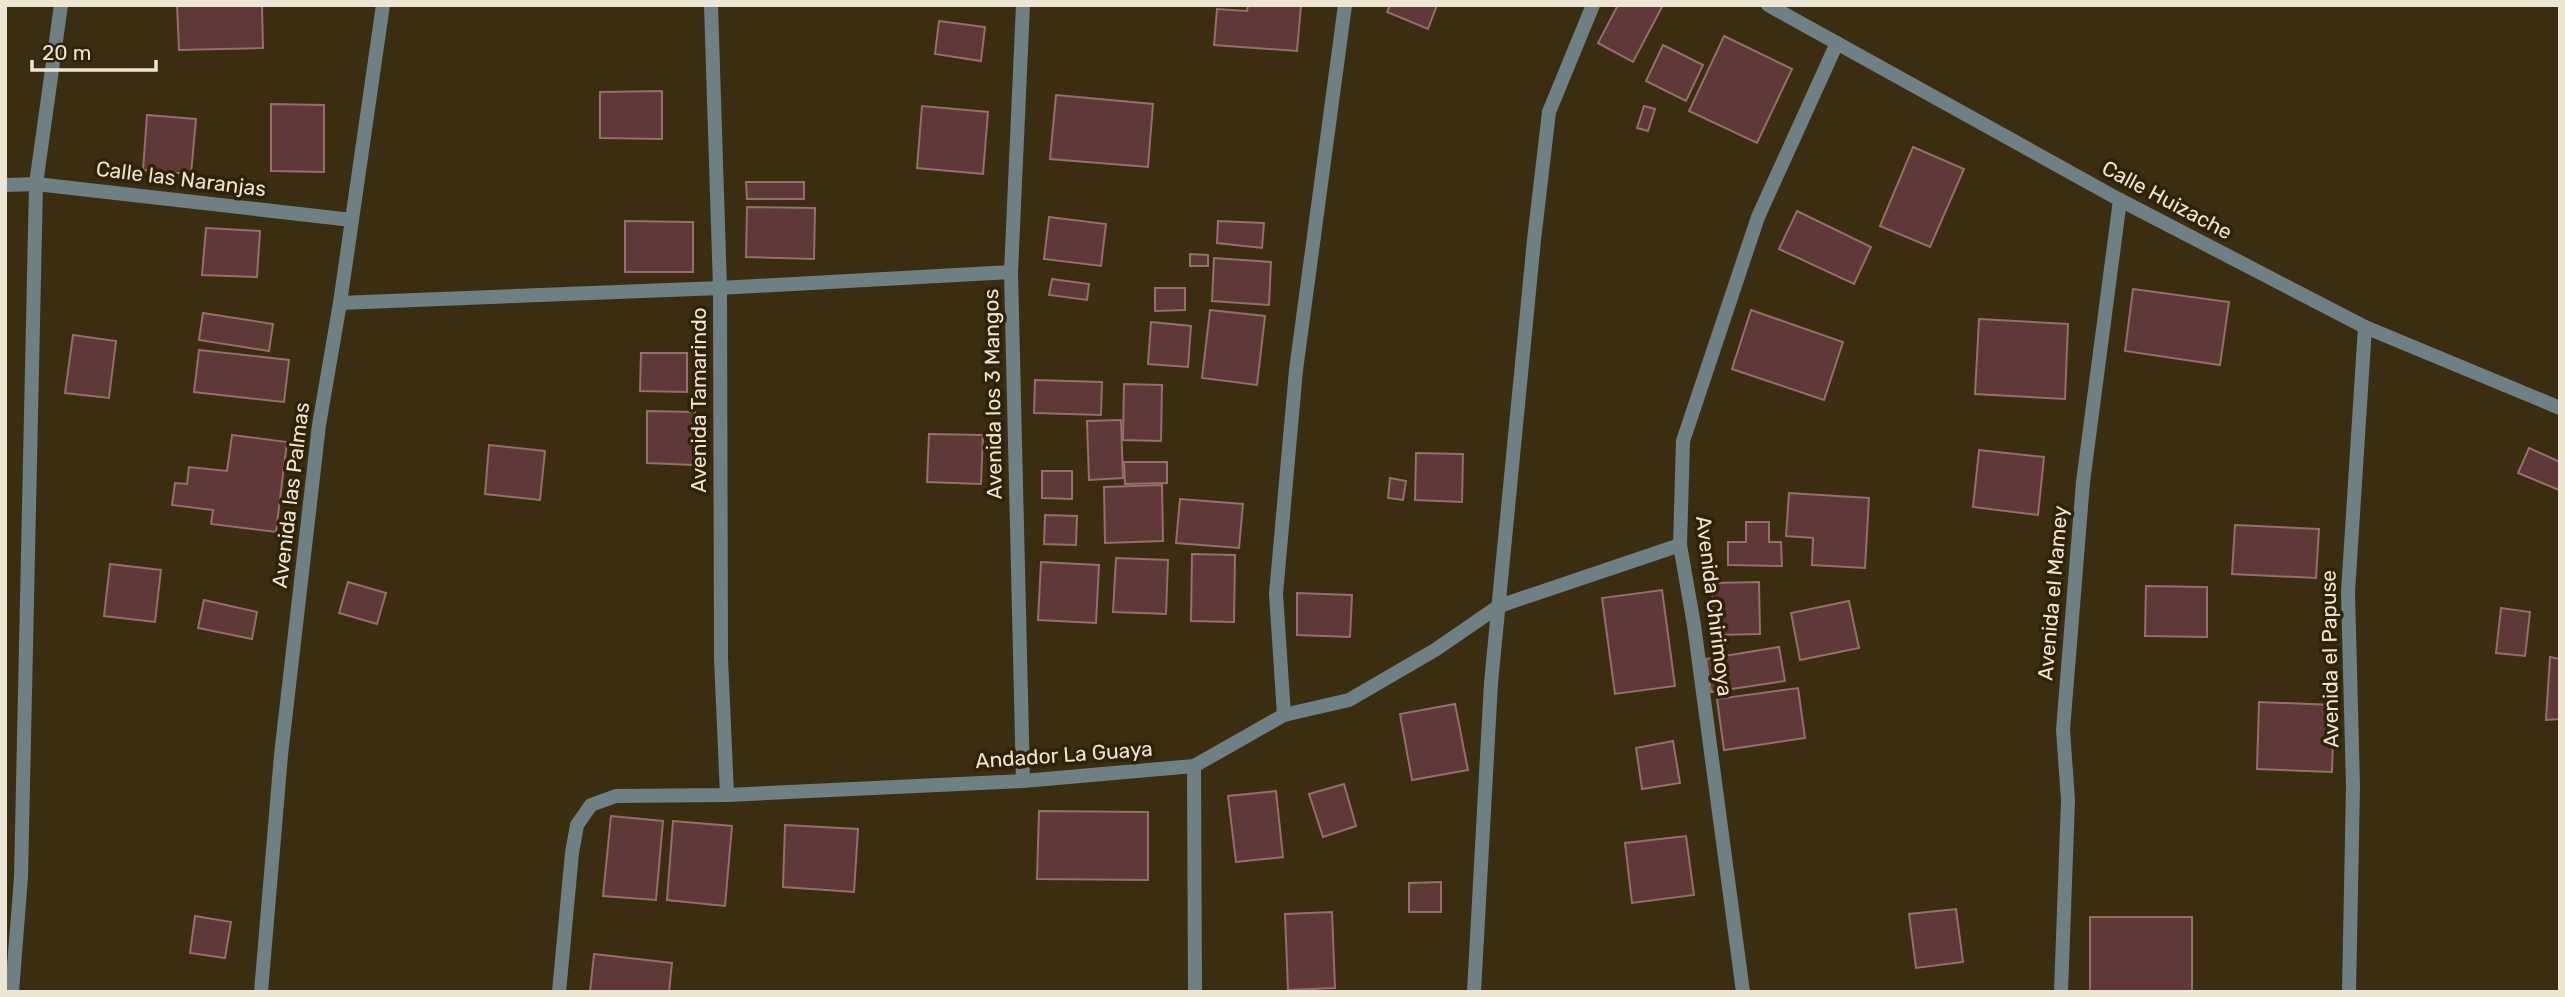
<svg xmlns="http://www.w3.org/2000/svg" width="2565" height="997" font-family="Rubik,sans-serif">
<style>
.building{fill:#5e3937;stroke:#946f6c;stroke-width:2}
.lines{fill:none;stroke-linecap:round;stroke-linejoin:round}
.minor{stroke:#6e8083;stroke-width:14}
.tertiary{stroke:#6e8083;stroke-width:14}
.labels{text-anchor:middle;stroke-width:7;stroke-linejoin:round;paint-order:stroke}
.street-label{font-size:21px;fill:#eee6d5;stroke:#302305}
</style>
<rect width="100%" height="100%" fill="#3a2d10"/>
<!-- building -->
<g class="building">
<polygon points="177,5 262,5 263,48 179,50"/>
<polygon points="1248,5 1301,5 1297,51 1214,45 1217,9 1247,11"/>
<polygon points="1390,5 1437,5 1428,29 1387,12"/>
<polygon points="1618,5 1663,5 1633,62 1598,43"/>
<polygon points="939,21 985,27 981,61 935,54"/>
<polygon points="1724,36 1792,69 1757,143 1689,111"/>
<polygon points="1663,45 1703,65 1686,101 1646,81"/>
<polygon points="662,91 662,139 600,138 600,92"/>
<polygon points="1056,95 1153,104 1148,167 1050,159"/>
<polygon points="271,104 324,105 324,172 271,171"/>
<polygon points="922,106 988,112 983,174 917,168"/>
<polygon points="1644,106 1655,109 1648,131 1637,128"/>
<polygon points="147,115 196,119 191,174 143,170"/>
<polygon points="1913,147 1964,169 1930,247 1880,226"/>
<polygon points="746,182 804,182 804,199 747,199"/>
<polygon points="747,207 815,208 814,259 746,257"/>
<polygon points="1797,211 1871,247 1854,284 1779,249"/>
<polygon points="1049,217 1106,224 1101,266 1044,259"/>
<polygon points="625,221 693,222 693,272 625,272"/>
<polygon points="1218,221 1264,223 1262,248 1217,243"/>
<polygon points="206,228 260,231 257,277 202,275"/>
<polygon points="1190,254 1208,255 1208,266 1190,266"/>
<polygon points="1214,258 1271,262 1269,305 1212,301"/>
<polygon points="1052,279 1089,284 1087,300 1049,295"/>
<polygon points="1155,288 1185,288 1185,310 1155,311"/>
<polygon points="2133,289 2229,302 2220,365 2125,351"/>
<polygon points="1210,310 1265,316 1257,385 1202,378"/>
<polygon points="1751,310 1843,342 1824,400 1732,369"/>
<polygon points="203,313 273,324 269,351 199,340"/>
<polygon points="1979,319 2068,324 2065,399 1975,394"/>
<polygon points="1151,322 1191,326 1188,367 1148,364"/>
<polygon points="73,335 116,341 109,398 65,393"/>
<polygon points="199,350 289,360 284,402 194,392"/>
<polygon points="641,353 687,353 687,392 640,391"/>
<polygon points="1035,380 1102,382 1101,415 1034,413"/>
<polygon points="1124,384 1162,385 1161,441 1123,440"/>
<polygon points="647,411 695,412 694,465 647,463"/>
<polygon points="1121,420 1123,478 1089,480 1087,421"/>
<polygon points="929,434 983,435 981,484 927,482"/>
<polygon points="232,435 287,442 276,532 211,524 213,510 172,505 175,483 187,484 189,467 227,471"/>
<polygon points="489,445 545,451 540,500 485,494"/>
<polygon points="2529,448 2560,462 2559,490 2518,473"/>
<polygon points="1979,450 2044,457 2038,515 1973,507"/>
<polygon points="1416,453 1463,454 1462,502 1415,500"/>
<polygon points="1124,462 1167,462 1167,483 1125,484"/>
<polygon points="1042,471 1072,471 1072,499 1042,498"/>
<polygon points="1390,478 1406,481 1403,500 1388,498"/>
<polygon points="1162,485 1163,541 1105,543 1104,487"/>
<polygon points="1789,493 1869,498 1865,568 1812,565 1813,538 1786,536"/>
<polygon points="1180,499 1243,504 1239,548 1176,543"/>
<polygon points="1045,515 1077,516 1076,545 1044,544"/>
<polygon points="1746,522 1769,522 1769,542 1781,542 1782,566 1728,565 1728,542 1746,542"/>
<polygon points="2235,525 2319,529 2316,578 2232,574"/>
<polygon points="1192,554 1235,555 1234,622 1191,621"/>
<polygon points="1116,558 1168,560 1166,614 1113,612"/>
<polygon points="1041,562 1099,565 1096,623 1038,620"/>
<polygon points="110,564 161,570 155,622 104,616"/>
<polygon points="348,582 386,593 377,624 339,613"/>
<polygon points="1759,582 1760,634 1714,635 1712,583"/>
<polygon points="2146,586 2207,587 2207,637 2145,636"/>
<polygon points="1662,590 1675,686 1615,694 1602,598"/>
<polygon points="1297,593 1352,595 1350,637 1297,635"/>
<polygon points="204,600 257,612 252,639 198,628"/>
<polygon points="1849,601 1859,648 1800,660 1791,613"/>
<polygon points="2501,608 2530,612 2525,656 2496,653"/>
<polygon points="1779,647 1785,681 1711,692 1706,659"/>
<polygon points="2550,657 2560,659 2560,719 2546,720"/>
<polygon points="1798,688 1805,738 1724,750 1717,699"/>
<polygon points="2259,702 2334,705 2332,772 2257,769"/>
<polygon points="1455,704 1468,770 1412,780 1400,714"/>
<polygon points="1673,741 1680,783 1642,789 1636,748"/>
<polygon points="1344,784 1356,826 1323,837 1309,794"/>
<polygon points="1276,791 1283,857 1236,862 1228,796"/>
<polygon points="1039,811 1148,812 1148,880 1037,879"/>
<polygon points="611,816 663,821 656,900 603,896"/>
<polygon points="673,821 732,826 725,906 667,900"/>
<polygon points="785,825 858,829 854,892 783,887"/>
<polygon points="1686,836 1694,895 1632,903 1625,843"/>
<polygon points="1441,882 1441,912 1409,912 1409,883"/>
<polygon points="1956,909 1963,962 1916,968 1909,914"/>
<polygon points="1332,912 1335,988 1288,990 1285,914"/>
<polygon points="195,916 231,922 225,958 190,953"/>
<rect x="2090" y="917" width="102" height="75"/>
<polygon points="594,954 672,963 669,992 590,992"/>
</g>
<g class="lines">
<!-- minor -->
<g class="minor">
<polyline points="711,5 720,288 721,658 727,795"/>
<polyline points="5,185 36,184 352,220"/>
<polyline points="340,303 720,288 1011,272"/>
<polyline points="1284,715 1276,594 1296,370 1345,5"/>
<polyline points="1194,766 1195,992"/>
<polyline points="1023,781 1011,272 1023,5"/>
<polyline points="12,992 21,877 36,184 61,5"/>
<polyline points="261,992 281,755 319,425 340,303 383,5"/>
<polyline points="559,992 572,853 577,825 591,805 616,796 727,795 1023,781 1194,766 1284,715 1349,700 1435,650 1499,606 1680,545"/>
<polyline points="1474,992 1491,683 1534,240 1549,112 1593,5"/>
<polyline points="1743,992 1694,625 1680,545 1683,441 1758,217 1837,43"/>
<polyline points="2061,992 2068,800 2063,730 2083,482 2120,200"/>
<polyline points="2349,992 2353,786 2348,592 2365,327"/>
</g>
<!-- tertiary -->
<polyline class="tertiary" points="1768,5 2120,200 2365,327 2560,408"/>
</g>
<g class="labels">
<!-- street labels -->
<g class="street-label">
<text transform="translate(181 179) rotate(7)" y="7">Calle las Naranjas</text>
<text transform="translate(2167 200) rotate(28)" y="7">Calle Huizache</text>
<text transform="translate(993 394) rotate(-91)" y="7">Avenida los 3 Mangos</text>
<text transform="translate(699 400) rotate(-90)" y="7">Avenida Tamarindo</text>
<text transform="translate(291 495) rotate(-83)" y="7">Avenida las Palmas</text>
<text transform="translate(2053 593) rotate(-85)" y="7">Avenida el Mamey</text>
<text transform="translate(1714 606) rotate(83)" y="7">Avenida Chirimoya</text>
<text transform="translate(2330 659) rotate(-91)" y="7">Avenida el Papuse</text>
<text transform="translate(1064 755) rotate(-4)" y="7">Andador La Guaya</text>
</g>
</g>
<!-- border -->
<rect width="2565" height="997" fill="none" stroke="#eee6d5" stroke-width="14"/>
<!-- scale -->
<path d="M32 60v10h124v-10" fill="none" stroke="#eee6d5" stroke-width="3.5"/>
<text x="42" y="60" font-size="21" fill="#eee6d5" stroke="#302305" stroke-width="5" paint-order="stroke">20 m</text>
</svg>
